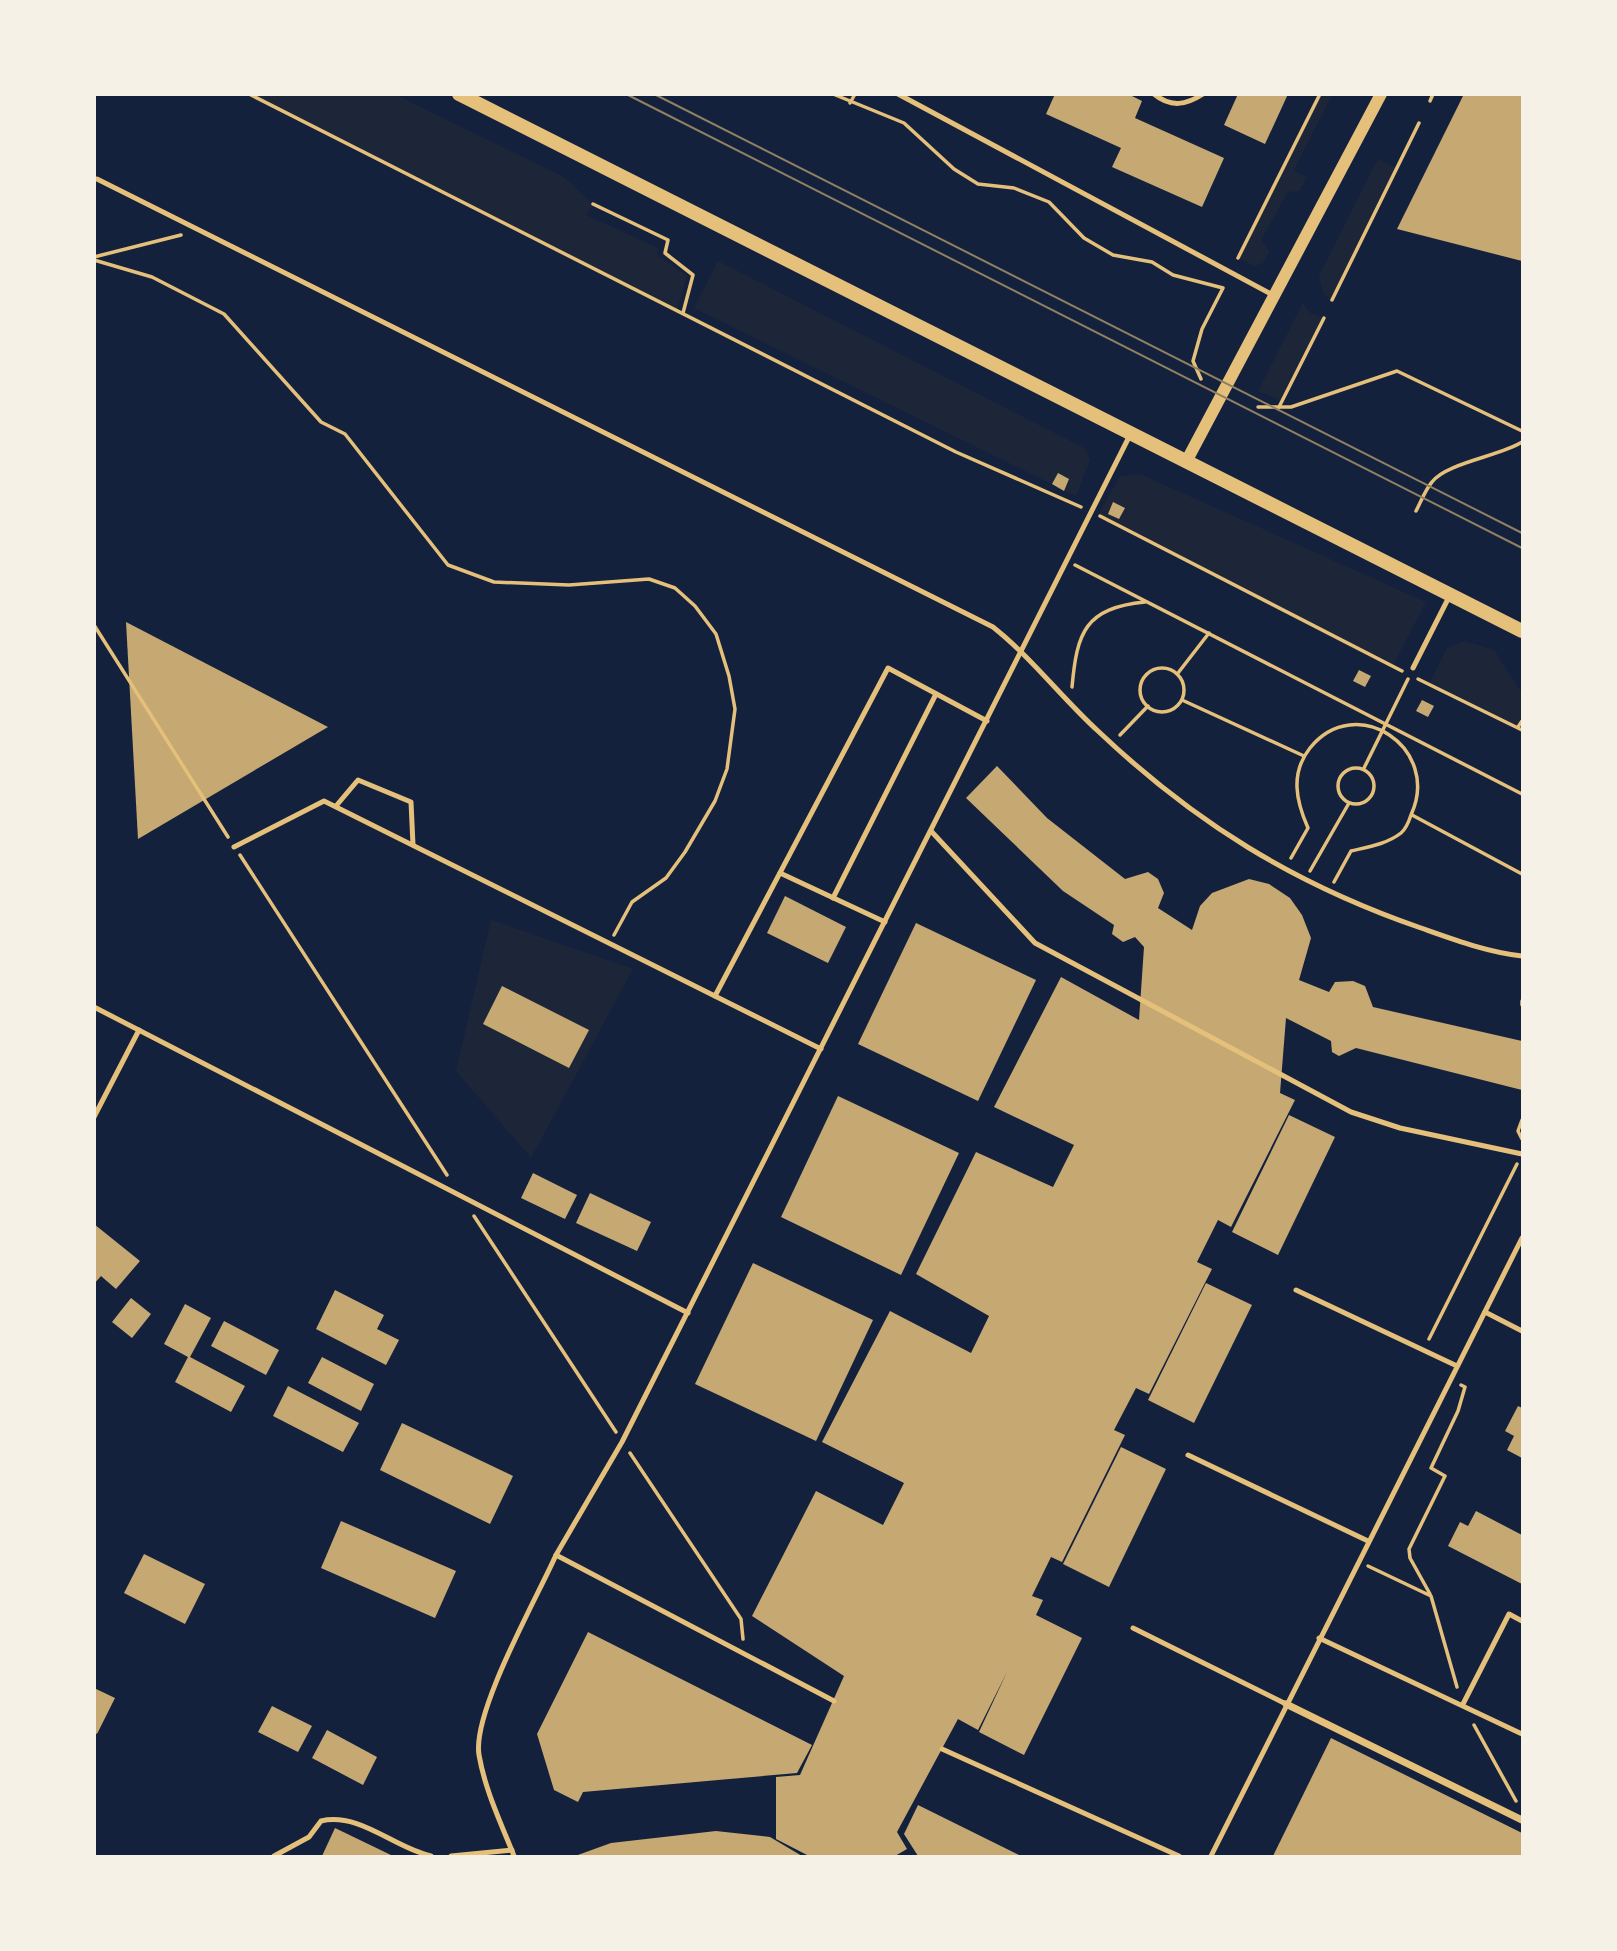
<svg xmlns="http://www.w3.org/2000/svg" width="1617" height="1951" font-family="'Roboto Condensed',sans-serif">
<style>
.green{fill:#1d2539}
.building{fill:#c6a872}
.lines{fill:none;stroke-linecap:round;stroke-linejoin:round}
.path{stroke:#e5c07b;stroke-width:3.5}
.service{stroke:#e5c07b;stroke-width:5}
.minor{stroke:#e5c07b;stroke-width:7}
.tertiary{stroke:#e5c07b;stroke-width:12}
.secondary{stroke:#e5c07b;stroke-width:14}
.tram{stroke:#918062;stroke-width:2}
</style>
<rect width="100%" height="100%" fill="#14213d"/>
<!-- green -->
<g class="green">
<polygon points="249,95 396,95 564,177 593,204 586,215 658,248 657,255 687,276 677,310"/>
<polygon points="1320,95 1332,95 1294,170 1306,177 1300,191 1288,192 1261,240 1269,251 1263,263 1255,266 1238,258"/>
<polygon points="1378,159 1397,168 1332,300 1323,293 1319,276"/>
<polygon points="718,261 1084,448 1090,460 1076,496 694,308"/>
<polygon points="1303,303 1310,313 1324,318 1282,401 1258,391"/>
<polygon points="1140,474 1426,602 1391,669 1098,515 1120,476"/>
<polygon points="1465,641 1494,650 1522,693 1522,713 1518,727 1429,684 1447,648"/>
<polygon points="491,920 633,969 531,1158 456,1071"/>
</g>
<!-- building -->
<g class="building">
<polygon points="1055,94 1128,94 1142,101 1135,118 1224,158 1202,207 1112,167 1121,148 1046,114"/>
<polygon points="1238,94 1288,94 1265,144 1224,125"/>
<polygon points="1464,94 1522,94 1522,261 1397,229"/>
<polygon points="1058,473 1069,479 1064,491 1052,484"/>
<polygon points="1113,502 1125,508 1119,519 1108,514"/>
<polygon points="126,622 328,727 138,839"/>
<polygon points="1359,670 1371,676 1365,687 1353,681"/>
<polygon points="1422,700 1434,706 1428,717 1416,711"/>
<polygon points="997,766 1047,818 1125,879 1148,872 1158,879 1164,893 1158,908 1192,930 1200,906 1212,893 1249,879 1269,884 1290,898 1302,915 1311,938 1299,980 1329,992 1335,982 1353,981 1365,986 1373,1007 1522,1041 1522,1090 1356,1048 1339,1056 1332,1052 1331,1041 1286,1018 1280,1093 1295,1100 1231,1227 1218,1220 1197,1262 1212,1269 1149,1394 1136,1388 1114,1430 1125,1435 1062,1562 1051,1557 1032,1596 1043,1600 1036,1615 1082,1638 1024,1755 979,1732 1007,1672 978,1730 958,1719 897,1832 907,1849 895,1856 809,1856 776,1839 776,1777 800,1775 844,1676 752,1616 816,1491 883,1525 904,1483 822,1442 890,1311 971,1353 989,1316 916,1274 976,1152 1053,1187 1074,1145 994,1107 1061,977 1139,1020 1144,947 1135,937 1123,942 1112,934 1114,925 1063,891 966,798"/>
<polygon points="785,896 846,927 828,963 767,933"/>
<polygon points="916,923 1036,980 978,1101 858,1044"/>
<polygon points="502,986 589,1030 569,1068 483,1024"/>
<polygon points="838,1096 959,1153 901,1275 781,1217"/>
<polygon points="1289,1115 1335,1137 1278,1255 1232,1232"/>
<polygon points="533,1173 577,1195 565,1219 521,1198"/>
<polygon points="590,1193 651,1222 637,1251 576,1223"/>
<polygon points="94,1224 140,1261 116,1289 101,1276 94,1284"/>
<polygon points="753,1263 873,1320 816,1441 695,1384"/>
<polygon points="1206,1283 1252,1305 1194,1423 1148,1400"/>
<polygon points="335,1290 384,1315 377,1329 399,1340 386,1365 316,1329"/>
<polygon points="131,1298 151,1314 132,1338 112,1322"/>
<polygon points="185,1304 211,1318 190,1357 245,1386 231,1412 175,1382 188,1357 164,1344"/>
<polygon points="224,1321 279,1350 266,1375 211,1346"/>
<polygon points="322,1357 374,1384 361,1411 308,1383"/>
<polygon points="288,1386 359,1423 343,1452 273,1416"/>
<polygon points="1518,1406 1522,1408 1522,1458 1507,1450 1514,1436 1505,1431"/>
<polygon points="402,1423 513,1476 490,1524 380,1470"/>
<polygon points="1121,1447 1166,1469 1109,1587 1063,1564"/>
<polygon points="1476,1511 1522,1535 1522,1584 1448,1546 1460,1522 1468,1526"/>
<polygon points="341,1521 456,1571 435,1618 321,1568"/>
<polygon points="144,1554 205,1584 185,1624 124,1593"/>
<polygon points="588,1632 812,1745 797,1773 583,1792 578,1802 554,1790 537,1734"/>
<polygon points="94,1688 115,1698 97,1734 94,1732"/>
<polygon points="272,1706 312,1726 298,1752 258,1732"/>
<polygon points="327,1730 377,1757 363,1785 312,1758"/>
<polygon points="1331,1738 1522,1833 1522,1856 1273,1856"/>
<polygon points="918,1805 1021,1856 918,1856 904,1834"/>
<polygon points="335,1828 393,1856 322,1856"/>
<polygon points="716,1831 770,1837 802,1856 575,1856 611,1843"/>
</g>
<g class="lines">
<!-- path -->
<g class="path">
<polyline points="249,94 956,452 1081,507"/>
<polyline points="833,94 904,123 954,169 978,184 1014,188 1049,202 1084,238 1113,255 1152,262 1173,275 1223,288 1202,329 1193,361 1201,379"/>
<polyline points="1430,101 1433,94"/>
<polyline points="850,103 855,94"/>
<polyline points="593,204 668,240 665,253 693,275 683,313"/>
<polyline points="94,257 181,235"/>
<polyline points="1238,258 1320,94"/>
<polyline points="94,260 152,277 224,314 321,422 345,434 448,565 494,582 569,585 649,579 675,588 695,606 716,634 729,676 735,709 727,769 715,801 685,852 666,878 632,902 614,935"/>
<polyline points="1332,300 1419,123"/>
<polyline points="1258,407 1291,407 1397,371 1522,431"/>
<polyline points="1279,407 1324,318"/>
<path d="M1416,511C1421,502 1425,490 1432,482C1446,463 1500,456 1522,442"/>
<polyline points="1100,516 1402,671"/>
<polyline points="1075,565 1522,794"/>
<polyline points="94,625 228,837"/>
<circle cx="1162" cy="690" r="22"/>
<polyline points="1178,673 1209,633"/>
<polyline points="1418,679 1522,730"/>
<path d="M1072,687C1077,632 1085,608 1145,602"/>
<polyline points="1182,700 1304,756"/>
<polyline points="1518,727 1522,721"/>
<polyline points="1120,735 1148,706"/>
<circle cx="1356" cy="786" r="18"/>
<polyline points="1364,768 1408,679"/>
<polyline points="1412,815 1522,874"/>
<polyline points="240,855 447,1175"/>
<path d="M1291,858L1308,828C1296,801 1290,773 1310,748C1356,691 1442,748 1411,815C1409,821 1406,829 1401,833C1387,844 1368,847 1351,851L1334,882"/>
<polyline points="1310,871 1349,803"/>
<polyline points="1522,1001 1522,1005"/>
<polyline points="1522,1120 1518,1131 1522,1139"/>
<polyline points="474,1216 616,1432"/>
<polyline points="1429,1339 1517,1164"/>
<polyline points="630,1453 741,1619 743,1639"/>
<polyline points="1368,1566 1431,1596 1457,1687"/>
<polyline points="1430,1594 1410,1558 1409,1549 1445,1476 1431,1468 1458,1411 1465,1387 1461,1385"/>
<polyline points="1474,1725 1516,1801"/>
</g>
<!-- service -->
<g class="service">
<polyline points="898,94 1273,295"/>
<path d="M1154,94C1171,108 1186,105 1203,94"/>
<path d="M97,179L993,627C1032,658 1061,697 1098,731C1195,823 1294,884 1421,928C1455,940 1487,952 1522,956"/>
<polyline points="1413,668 1450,595"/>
<polyline points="336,806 358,780 411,802 413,845"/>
<polyline points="931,831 1035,943 1351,1112 1400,1128 1522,1154"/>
<polyline points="234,847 324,801 821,1049"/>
<polyline points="780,873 885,922"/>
<polyline points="833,898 936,694"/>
<polyline points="715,996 888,668 987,721"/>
<polyline points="94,1007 688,1313"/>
<polyline points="94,1117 139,1030"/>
<polyline points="1296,1290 1457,1366"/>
<polyline points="1485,1312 1522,1331"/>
<polyline points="1188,1455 1368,1541"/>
<polyline points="1133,1628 1286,1704"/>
<polyline points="1319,1638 1522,1734"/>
<polyline points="834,1701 556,1555 622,1442 1130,435"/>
<polyline points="1463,1704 1509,1614 1522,1621"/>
<polyline points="942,1749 1179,1856"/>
<path d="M274,1856L309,1837L321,1821C360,1812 394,1848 431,1856"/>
<polyline points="451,1856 512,1850"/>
<path d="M514,1856C501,1823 485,1790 479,1755C472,1712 537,1598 556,1555"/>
<polyline points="1211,1856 1522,1238"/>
</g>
<!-- minor -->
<polyline class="minor" points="1286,1704 1522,1820"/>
<!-- tertiary -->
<polyline class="tertiary" points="1186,462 1381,94"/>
<!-- secondary -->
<polyline class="secondary" points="459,94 1522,631"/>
<!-- tram -->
<g class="tram">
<polyline points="626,94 1522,548"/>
<polyline points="654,94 1522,533"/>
</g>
</g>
<!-- border -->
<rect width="1617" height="1951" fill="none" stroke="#f6f1e7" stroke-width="192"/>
</svg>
